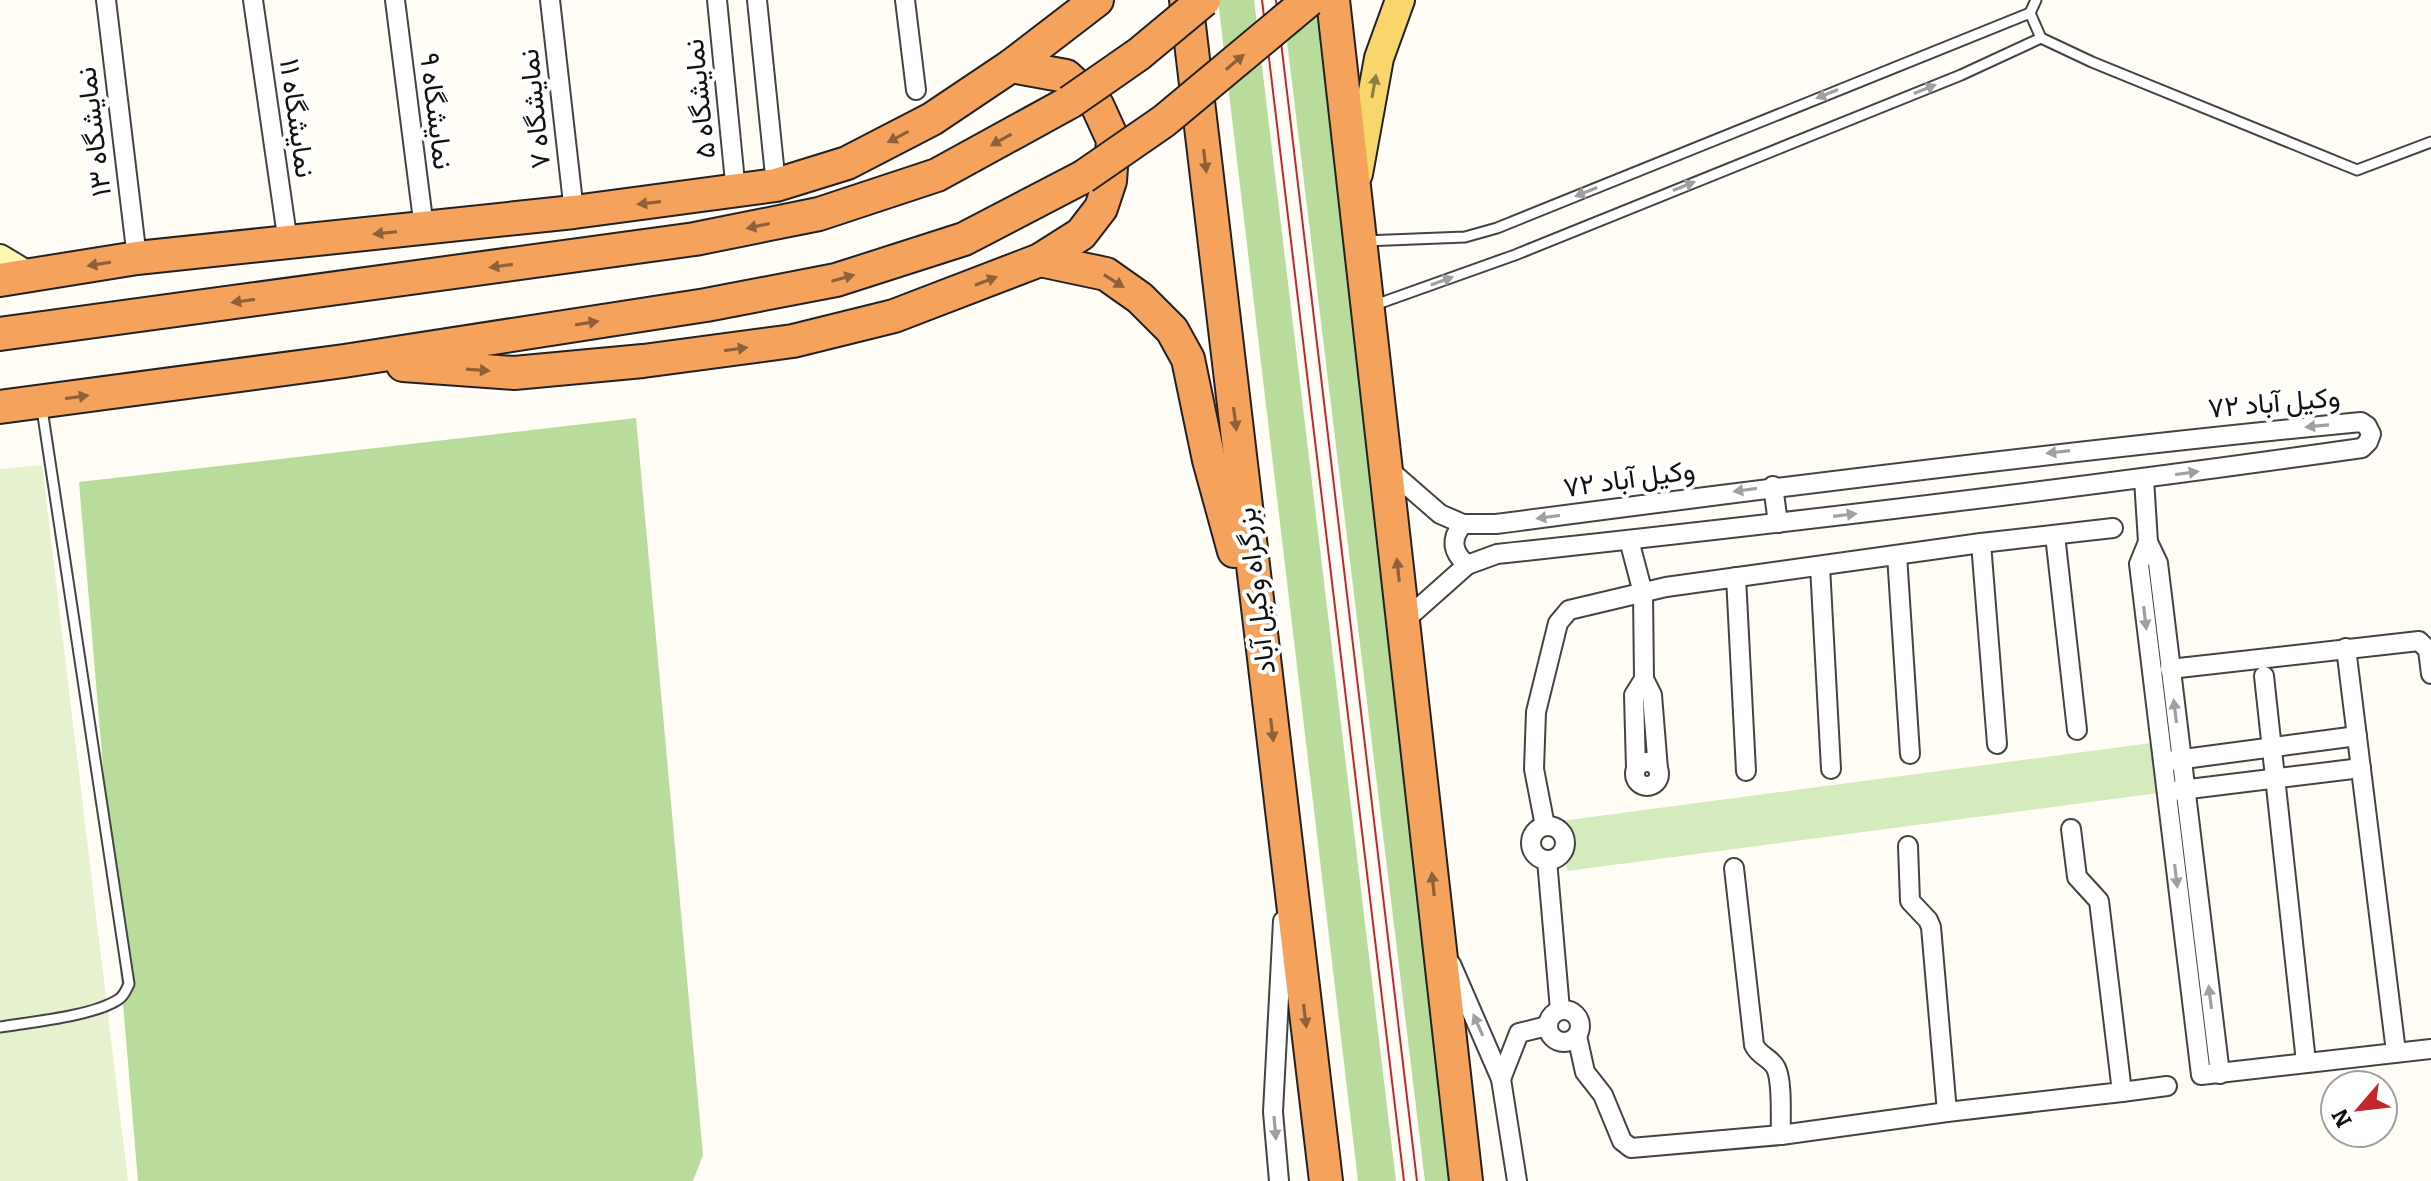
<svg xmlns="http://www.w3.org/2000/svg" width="2431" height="1181" font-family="Bitter,Vazirmatn,serif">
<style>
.green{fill:#d5ebbd}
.forest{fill:#b9dc9c}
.pitch{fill:#e6f2cf}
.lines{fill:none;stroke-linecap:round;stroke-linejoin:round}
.lane-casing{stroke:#444;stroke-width:13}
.street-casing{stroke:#444;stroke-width:22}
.secondary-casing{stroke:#333;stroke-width:30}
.primary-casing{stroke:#222;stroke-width:32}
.highway-casing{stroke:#222;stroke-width:36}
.lane{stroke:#fff;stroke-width:9}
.street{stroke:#fff;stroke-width:18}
.secondary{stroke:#fff6b0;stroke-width:26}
.primary{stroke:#f9d66b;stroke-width:28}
.highway{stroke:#f5a25d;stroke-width:32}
.tram{stroke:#c4262e;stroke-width:2}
.highway-bridge-casing{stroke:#222;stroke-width:36;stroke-linecap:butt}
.highway-bridge{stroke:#f5a25d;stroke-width:32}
.oneway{fill:#8e613b}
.oneway2{fill:#917d42}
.oneway3{fill:#a0a0a0}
.labels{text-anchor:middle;stroke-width:8;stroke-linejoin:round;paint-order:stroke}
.street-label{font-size:28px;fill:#111;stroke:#fff}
</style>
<rect width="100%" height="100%" fill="#fffdf5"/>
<!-- green -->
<polygon class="green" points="2159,742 2166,792 1567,871 1561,821"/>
<!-- forest -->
<g class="forest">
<polygon points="1218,0 1254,0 1396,1181 1358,1181"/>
<polygon points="1282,0 1322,0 1463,1181 1425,1181"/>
<polygon points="636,418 703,1155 693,1181 138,1181 79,482"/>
</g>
<!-- pitch -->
<polygon class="pitch" points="42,465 128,1181 0,1181 0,469"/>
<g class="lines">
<defs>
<g id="lane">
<polyline points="2036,0 2030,13 2041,38 2092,62 2357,170 2431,142"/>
<polyline points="1364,241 1465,237 1497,228 2030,13"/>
<polyline points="1372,306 1515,255 1961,75 2041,38"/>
<path d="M0,1027C31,1022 94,1016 119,999C124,996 126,990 129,984L42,409"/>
</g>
<g id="street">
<polyline points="106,0 137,258"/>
<polyline points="253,0 288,243"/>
<polyline points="395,0 424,228"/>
<polyline points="550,0 574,212"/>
<polyline points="717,0 736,192"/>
<polyline points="757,0 776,185"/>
<polyline points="905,0 916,90"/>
<path d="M1386,467L1440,514L1463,524H1496C1784,486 2072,450 2361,422L2367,426L2371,434L2368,442L2362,448C2074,489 1786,523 1497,554L1467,565L1404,621"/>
<polyline points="2144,479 2148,542 2158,563 2220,1074"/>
<polyline points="1773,486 1778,523"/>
<path d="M1463,524C1450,539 1452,552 1467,565"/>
<polyline points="2055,535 2077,730"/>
<polyline points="1629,540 1643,593 1644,679 1652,695 1658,769"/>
<polyline points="2148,542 2139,564 2201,1075 2431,1049"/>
<polyline points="1981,543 1997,744"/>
<polyline points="1897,555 1910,754"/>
<polyline points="1820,566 1831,769"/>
<polyline points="1736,577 1746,771"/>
<polyline points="2346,648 2396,1052"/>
<polyline points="2170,669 2419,641 2428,650 2431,674"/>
<polyline points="2264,676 2306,1062"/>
<polyline points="2169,761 2357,736"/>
<circle cx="1647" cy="774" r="12"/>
<polyline points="1636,768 1634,695 1644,679"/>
<polyline points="2173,791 2361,768"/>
<circle cx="1548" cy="843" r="17"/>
<polyline points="1545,826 1534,769 1536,712 1558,623 1569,610 1666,587 1981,543 2113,528"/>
<polyline points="1547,860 1560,1010"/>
<path d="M1734,868L1754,1045C1759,1056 1771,1058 1776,1068C1783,1083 1780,1118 1781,1135"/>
<polyline points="1451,964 1501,1079 1517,1181"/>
<circle cx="1564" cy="1026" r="16"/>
<polyline points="1577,1036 1585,1072 1603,1095 1622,1141 1631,1148 1781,1135 1947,1112 1931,927 1928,920 1910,901 1908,846"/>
<polyline points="1501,1079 1519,1033 1547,1026"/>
<polyline points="2122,1092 2167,1086"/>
<polyline points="1947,1112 2122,1092 2099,901 2077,877 2071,829"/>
<polyline points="1279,1181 1273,1112 1283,921"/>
</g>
<polyline id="secondary" points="0,258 28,275"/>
<polyline id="primary" points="1358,174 1379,58 1400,0"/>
<g id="highway">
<polyline points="1186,0 1326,1181"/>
<polyline points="1333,0 1466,1181"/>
<polyline points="1040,260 1106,274 1140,298 1172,330 1188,359 1209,460 1234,551"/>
<polyline points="0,280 137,258 574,212 776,185 847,163 932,119 1011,66 1097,0"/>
<polyline points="0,334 695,239 819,214 937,175 1070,102"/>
<polyline points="403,365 514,373 643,361 793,341 894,316 1040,260 1081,234 1101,208 1110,181 1113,140 1097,105 1066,76 1011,66"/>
<polyline points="0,407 344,361 706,305 836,280 964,239 1083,177"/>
</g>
</defs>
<!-- lane casing -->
<use href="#lane" class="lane-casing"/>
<!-- street casing -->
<use href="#street" class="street-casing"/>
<!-- secondary casing -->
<use href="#secondary" class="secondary-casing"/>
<!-- primary casing -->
<use href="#primary" class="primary-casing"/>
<!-- highway casing -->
<use href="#highway" class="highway-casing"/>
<!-- lane -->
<use href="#lane" class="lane"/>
<!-- street -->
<use href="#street" class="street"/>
<!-- secondary -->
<use href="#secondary" class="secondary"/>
<!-- primary -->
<use href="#primary" class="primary"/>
<!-- highway -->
<use href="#highway" class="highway"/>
<!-- tram -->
<g class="tram">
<polyline points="1262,0 1404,1181"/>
<polyline points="1276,0 1417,1181"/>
</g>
<defs>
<g id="highway-bridge">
<polyline points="1070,102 1139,54 1204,0"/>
<polyline points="1083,177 1164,121 1309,0"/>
</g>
</defs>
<!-- highway-bridge casing -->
<use href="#highway-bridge" class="highway-bridge-casing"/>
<!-- highway-bridge -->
<use href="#highway-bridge" class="highway-bridge"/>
</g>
<!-- one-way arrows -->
<defs><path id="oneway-solid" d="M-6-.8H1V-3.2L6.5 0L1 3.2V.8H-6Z" transform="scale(2)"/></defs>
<g class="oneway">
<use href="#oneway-solid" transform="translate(1235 62) rotate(-40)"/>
<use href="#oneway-solid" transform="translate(898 137) rotate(152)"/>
<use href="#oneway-solid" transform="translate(1001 140) rotate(151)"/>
<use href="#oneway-solid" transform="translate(1205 161) rotate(83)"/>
<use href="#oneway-solid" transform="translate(649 203) rotate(173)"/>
<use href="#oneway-solid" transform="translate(758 226) rotate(168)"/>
<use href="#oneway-solid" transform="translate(385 233) rotate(174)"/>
<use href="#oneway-solid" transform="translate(99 264) rotate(171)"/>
<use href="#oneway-solid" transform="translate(501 266) rotate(172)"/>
<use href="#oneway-solid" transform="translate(843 278) rotate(-16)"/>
<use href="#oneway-solid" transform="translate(986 281) rotate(-21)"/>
<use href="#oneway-solid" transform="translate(1114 281) rotate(32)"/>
<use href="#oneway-solid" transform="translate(243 301) rotate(172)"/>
<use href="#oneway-solid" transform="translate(587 323) rotate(-9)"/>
<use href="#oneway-solid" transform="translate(736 349) rotate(-8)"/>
<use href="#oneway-solid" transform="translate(478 370) rotate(4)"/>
<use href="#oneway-solid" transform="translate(77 397) rotate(-8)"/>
<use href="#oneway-solid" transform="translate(1235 419) rotate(83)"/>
<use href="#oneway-solid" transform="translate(1398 570) rotate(-96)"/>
<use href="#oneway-solid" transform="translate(1272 730) rotate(83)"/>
<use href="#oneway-solid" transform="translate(1433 884) rotate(-96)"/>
<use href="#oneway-solid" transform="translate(1305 1016) rotate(83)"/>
</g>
<use class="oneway2" href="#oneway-solid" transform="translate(1374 86) rotate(-80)"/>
<g class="oneway3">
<use href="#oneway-solid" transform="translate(1925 89) rotate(-22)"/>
<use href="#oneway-solid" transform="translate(1827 94) rotate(158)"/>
<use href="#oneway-solid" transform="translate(1684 186) rotate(-22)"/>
<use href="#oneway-solid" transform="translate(1586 192) rotate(158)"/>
<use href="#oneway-solid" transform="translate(1442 281) rotate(-20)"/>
<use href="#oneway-solid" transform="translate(2317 426) rotate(175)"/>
<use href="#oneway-solid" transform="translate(2058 452) rotate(173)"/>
<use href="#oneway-solid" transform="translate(2187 473) rotate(-8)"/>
<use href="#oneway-solid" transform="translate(1745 490) rotate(172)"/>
<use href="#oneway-solid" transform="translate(1845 515) rotate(-7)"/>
<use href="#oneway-solid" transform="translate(1548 517) rotate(172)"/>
<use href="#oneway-solid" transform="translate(2145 618) rotate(83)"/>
<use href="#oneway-solid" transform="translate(2175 711) rotate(-97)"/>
<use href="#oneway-solid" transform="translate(2176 876) rotate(83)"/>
<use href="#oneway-solid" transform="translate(2210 997) rotate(-97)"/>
<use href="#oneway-solid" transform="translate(1478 1025) rotate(-114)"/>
<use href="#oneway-solid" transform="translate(1275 1128) rotate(85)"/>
</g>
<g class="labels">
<!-- street labels -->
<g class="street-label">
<text transform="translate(699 99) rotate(-96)" y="10">نمایشگاه ۵</text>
<text transform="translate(534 109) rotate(-96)" y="10">نمایشگاه ۷</text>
<text transform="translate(437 111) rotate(83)" y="10">نمایشگاه ۹</text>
<text transform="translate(298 118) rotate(82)" y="10">نمایشگاه ۱۱</text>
<text transform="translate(93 132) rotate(-97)" y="10">نمایشگاه ۱۳</text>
<text transform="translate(2274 402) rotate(-5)" y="10">۷۲ وکیل آباد</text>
<text transform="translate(1629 478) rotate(-8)" y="10">۷۲ وکیل آباد</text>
<text transform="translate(1255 591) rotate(-97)" y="10">بزرگراه وکیل آباد</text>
</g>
</g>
<!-- north arrow -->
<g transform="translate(2359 1109) rotate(242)"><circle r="38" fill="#ffffff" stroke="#a0a0a0" stroke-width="2"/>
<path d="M0-6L14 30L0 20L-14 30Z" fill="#c4262e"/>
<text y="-12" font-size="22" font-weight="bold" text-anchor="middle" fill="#111111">N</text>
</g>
</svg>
